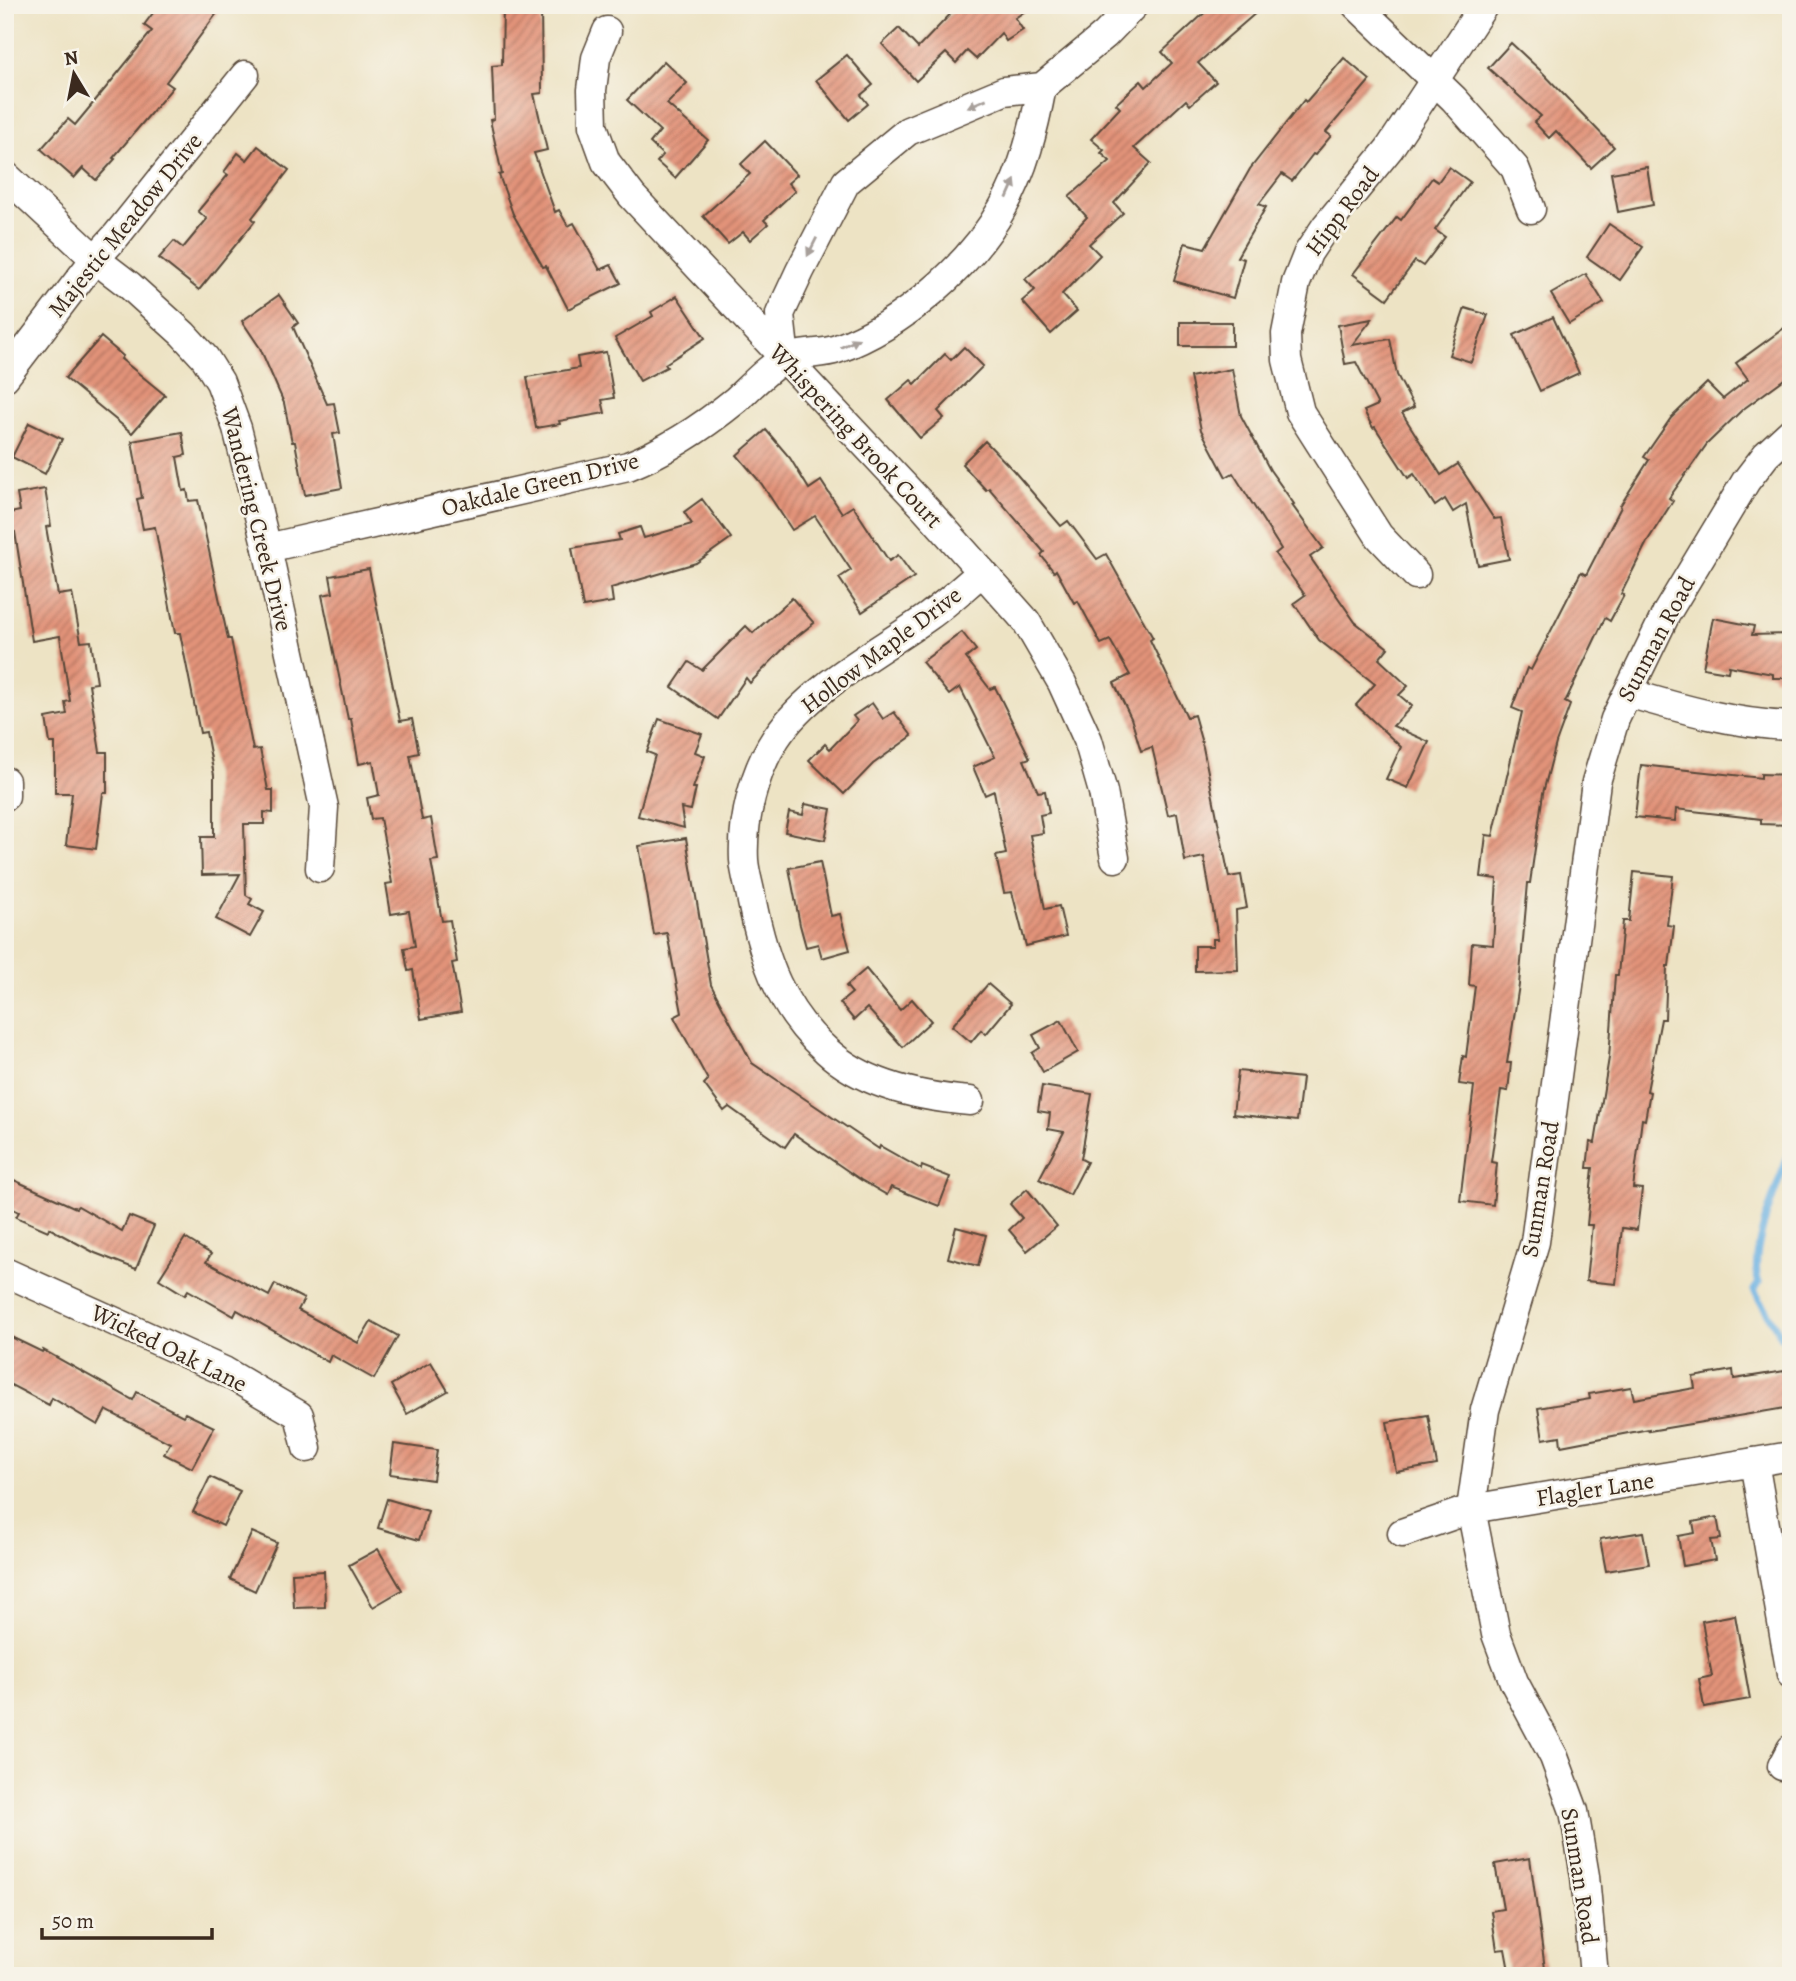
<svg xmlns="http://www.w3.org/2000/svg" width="1796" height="1981" font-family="Alegreya,serif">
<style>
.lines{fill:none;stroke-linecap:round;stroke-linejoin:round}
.stream{stroke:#6db2e3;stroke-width:7}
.building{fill:url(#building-hatch)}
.street-casing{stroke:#564637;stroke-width:31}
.street{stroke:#fff;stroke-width:28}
.oneway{fill:#a79f9a}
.labels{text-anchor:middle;stroke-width:5;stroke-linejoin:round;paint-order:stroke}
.street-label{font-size:24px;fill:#3b2a1e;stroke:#f7f3e8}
</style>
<defs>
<pattern id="building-hatch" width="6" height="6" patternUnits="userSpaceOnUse" patternTransform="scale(1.75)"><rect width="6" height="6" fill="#e29379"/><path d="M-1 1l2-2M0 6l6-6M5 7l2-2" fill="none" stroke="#b87863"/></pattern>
</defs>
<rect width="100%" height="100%" fill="#f7f3e8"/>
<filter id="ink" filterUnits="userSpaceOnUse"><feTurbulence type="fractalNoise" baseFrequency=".0143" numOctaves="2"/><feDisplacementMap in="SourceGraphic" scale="14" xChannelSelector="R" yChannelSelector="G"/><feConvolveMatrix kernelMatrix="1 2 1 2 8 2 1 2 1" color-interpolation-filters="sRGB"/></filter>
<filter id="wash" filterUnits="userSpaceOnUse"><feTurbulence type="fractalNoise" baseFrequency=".00686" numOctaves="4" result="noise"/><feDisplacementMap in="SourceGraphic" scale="28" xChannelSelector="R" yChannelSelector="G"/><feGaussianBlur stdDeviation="1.57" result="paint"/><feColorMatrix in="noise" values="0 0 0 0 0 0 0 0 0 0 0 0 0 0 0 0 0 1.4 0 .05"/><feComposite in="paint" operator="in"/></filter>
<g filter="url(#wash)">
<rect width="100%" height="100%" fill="#ede3c4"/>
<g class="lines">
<!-- stream -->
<path class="stream" d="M1791,1148C1780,1180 1747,1253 1759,1283L1754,1290L1781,1336L1791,1340"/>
</g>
<g id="blocks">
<!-- building -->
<g class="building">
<polygon points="159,5 223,5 166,82 173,87 113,158 115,159 96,180 83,168 74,178 41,149 68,119 75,125 109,84 152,31 144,25"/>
<polygon points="503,5 541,6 542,93 534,94 547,150 534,153 555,212 559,210 568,226 574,223 600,270 611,265 621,283 568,309 546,266 543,267 513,214 499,175 502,174 490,120 494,119 492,66 502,65"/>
<polygon points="959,5 1034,5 1015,18 1023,30 1006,41 1001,33 976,59 967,51 956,63 946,53 916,81 882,44 899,28 918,48"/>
<polygon points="1213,5 1265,5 1198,63 1216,82 1190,105 1186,100 1134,148 1151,163 1114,203 1123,213 1089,244 1100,255 1062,294 1077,311 1051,334 1022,301 1035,290 1025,279 1049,258 1087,217 1069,197 1110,161 1101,153 1104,150 1091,139 1120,108 1116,104 1141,81 1146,87 1172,63 1162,52"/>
<polygon points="1511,43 1541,71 1614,147 1591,168 1556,131 1549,138 1534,122 1541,116 1488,68"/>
<polygon points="847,55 873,85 861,95 868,104 849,120 816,80"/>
<polygon points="1344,58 1370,80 1326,132 1331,136 1315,155 1313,154 1292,181 1282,174 1259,204 1266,207 1237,257 1244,259 1233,298 1174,281 1185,243 1205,248 1250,169 1304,100 1306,102"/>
<polygon points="664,61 687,83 667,104 708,140 675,178 657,162 663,155 650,143 660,131 627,100"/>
<polygon points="765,141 797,175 788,183 795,191 764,220 768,224 750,240 743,232 728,244 703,216 750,174 741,164"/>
<polygon points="258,146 289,170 252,218 255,221 199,290 159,258 174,241 183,248 207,219 198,211 228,175 224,172 238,153 247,160"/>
<polygon points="1449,167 1470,182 1435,230 1445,237 1423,266 1415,261 1387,299 1353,274 1397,217 1401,220 1432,178 1438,182"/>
<polygon points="1647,167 1653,205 1618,212 1611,173"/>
<polygon points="1609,224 1643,247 1620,280 1587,257"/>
<polygon points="1586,274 1604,303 1569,324 1551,294"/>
<polygon points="279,295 298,323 293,327 327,404 334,403 340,433 333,434 342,488 305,495 295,442 292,442 284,403 260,348 242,321"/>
<polygon points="677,296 705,338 665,364 667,367 640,381 615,338 653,316 651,312"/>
<polygon points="1465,308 1488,315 1471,362 1449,355"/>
<polygon points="1553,317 1579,373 1540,391 1514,335"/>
<polygon points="1372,319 1352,345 1390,339 1397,375 1414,407 1402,413 1441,475 1458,464 1494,519 1501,518 1509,559 1478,565 1466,504 1453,512 1445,499 1435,506 1414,474 1408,478 1375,427 1373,428 1364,411 1378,405 1356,362 1345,364 1338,325"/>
<rect x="1180" y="322" width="52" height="24"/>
<polygon points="1791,323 1791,374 1742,410 1707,444 1669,498 1673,501 1648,540 1621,594 1624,595 1610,621 1605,618 1565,702 1570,705 1556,743 1543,793 1530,883 1528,883 1519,985 1507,1063 1511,1063 1508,1091 1501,1090 1491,1162 1497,1163 1493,1205 1460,1201 1474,1086 1459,1084 1463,1056 1466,1057 1475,986 1469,985 1472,943 1493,945 1497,879 1481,877 1486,835 1493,836 1522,712 1512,708 1527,668 1531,670 1581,572 1586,575 1621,507 1620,506 1649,460 1644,457 1671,418 1707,383 1723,399 1748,379 1736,363"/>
<polygon points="101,337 123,356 121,359 165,395 132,433 65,378"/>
<polygon points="964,347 983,366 938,411 944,418 920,438 888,400 911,380 915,384 945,354 951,360"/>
<polygon points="606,352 614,398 602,400 605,413 559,421 560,424 536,428 527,377 579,368 577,357"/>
<polygon points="1232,369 1241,416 1270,470 1294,504 1292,505 1323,548 1310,557 1355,622 1388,648 1379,659 1408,686 1399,695 1412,706 1393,726 1429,742 1408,788 1386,779 1401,747 1356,705 1375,684 1319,640 1294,603 1305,595 1275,554 1281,549 1233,473 1226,477 1201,430 1190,377"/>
<polygon points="29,423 62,439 45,474 12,457"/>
<polygon points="766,430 790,458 809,489 821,481 842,513 853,506 889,561 898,555 914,577 862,612 839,578 851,570 815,516 792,530 761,483 737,455"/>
<polygon points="182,432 186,455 177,457 183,491 187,490 189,501 198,500 228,639 231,639 253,750 260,749 268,790 273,790 273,813 264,812 264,824 244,824 246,895 252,899 249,904 264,912 250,937 216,919 240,874 202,875 201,837 214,837 214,775 206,732 200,733 180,633 175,633 155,527 143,529 137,499 142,498 132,441"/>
<polygon points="985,441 1013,470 1061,526 1068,521 1097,559 1106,554 1153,638 1150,640 1187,717 1194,715 1203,747 1229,877 1241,875 1247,908 1236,910 1238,970 1195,971 1195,946 1213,946 1213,939 1218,939 1204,857 1185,861 1177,813 1168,815 1152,747 1141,751 1131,718 1114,683 1130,675 1110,640 1101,644 1078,601 1074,603 1056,570 1054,572 1041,555 1044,552 989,488 986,490 962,464"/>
<polygon points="45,489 51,526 46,527 58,595 72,593 81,642 91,641 97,683 89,684 100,752 107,752 107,793 103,793 96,849 66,845 72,793 55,793 55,743 50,743 46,718 67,714 65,702 70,701 60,636 32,641 15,532 5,534 5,514 20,511 17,494"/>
<polygon points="702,499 731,538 696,563 611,588 613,602 583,607 572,548 620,540 618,534 640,527 644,538 692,524 684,512"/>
<polygon points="369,569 400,721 412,719 419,753 410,755 422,820 431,818 438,860 431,861 442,921 450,920 457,962 452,963 461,1012 421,1019 413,970 408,971 404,948 415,946 409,911 391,914 386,884 392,883 380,818 371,819 367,798 379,795 373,761 359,764 351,719 348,719 322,595 333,593 330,576"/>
<polygon points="792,598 814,623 790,642 750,683 746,678 718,719 672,687 689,662 702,670 746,626 753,633"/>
<polygon points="1713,618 1754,626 1752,635 1791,634 1791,678 1773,678 1773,674 1729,666 1728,672 1703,668"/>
<polygon points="962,632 976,650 966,658 990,689 995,687 1030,758 1024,760 1038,792 1045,791 1049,813 1040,815 1043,833 1030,835 1045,909 1059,906 1066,936 1026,946 1012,892 1004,893 996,856 1006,854 994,791 985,795 973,767 995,757 960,687 949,695 922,662"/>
<polygon points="872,703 883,719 894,712 912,736 873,764 844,794 809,760 825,744 830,749 857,721 853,716"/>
<polygon points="659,719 702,734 695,752 705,756 693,788 696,788 691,810 681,808 684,828 638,816 655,755 647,752"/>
<polygon points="1641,765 1761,778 1761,774 1791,775 1791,825 1761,824 1761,819 1676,809 1675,821 1635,817"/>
<polygon points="805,804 831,809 825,840 785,832 789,812 803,815"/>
<polygon points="686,838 711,985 752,1063 879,1149 880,1146 921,1169 922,1166 950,1177 939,1206 891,1187 887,1195 861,1180 794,1134 785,1147 729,1107 724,1111 704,1084 708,1080 674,1017 682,1013 667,933 654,935 639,846"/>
<polygon points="820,862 831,916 840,914 850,950 822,958 818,944 806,947 800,925 789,868"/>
<polygon points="1634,872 1673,876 1667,925 1674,926 1669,966 1667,966 1665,1019 1661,1019 1647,1091 1650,1092 1645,1120 1642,1119 1633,1188 1642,1189 1637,1230 1622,1228 1616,1284 1586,1281 1592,1225 1587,1225 1593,1168 1587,1168 1590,1142 1595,1143 1609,1058 1615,975 1618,975 1623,921 1629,921"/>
<polygon points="866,969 900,1010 912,999 931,1021 903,1047 867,1008 854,1020 840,1003 852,993 846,986"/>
<polygon points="988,984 1011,1004 986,1034 981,1030 971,1042 952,1026"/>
<polygon points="1061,1020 1078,1052 1043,1072 1032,1053 1040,1048 1033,1035"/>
<polygon points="1238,1071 1302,1078 1297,1121 1233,1114"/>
<polygon points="1042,1086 1092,1094 1081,1159 1087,1162 1070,1195 1039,1179 1064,1132 1048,1129 1050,1113 1038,1111"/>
<polygon points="5,1176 76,1208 78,1206 122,1231 129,1216 154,1226 136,1269 95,1253 49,1228 48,1231 16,1217 19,1212 5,1205"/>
<polygon points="1027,1189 1057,1226 1027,1251 1009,1230 1022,1218 1010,1204"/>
<polygon points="956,1227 986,1235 978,1266 948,1258"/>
<polygon points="185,1238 211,1254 206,1262 269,1296 275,1284 304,1299 298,1310 358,1343 371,1321 398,1336 374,1379 331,1355 328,1362 237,1310 234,1316 188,1290 185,1295 159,1279"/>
<polygon points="5,1334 42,1352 43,1350 133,1400 137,1392 183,1416 185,1413 214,1427 192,1468 164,1454 170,1443 106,1410 98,1425 52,1398 49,1405 5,1382"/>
<polygon points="431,1362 448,1391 407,1414 391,1385"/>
<polygon points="1733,1370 1734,1379 1785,1371 1791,1407 1649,1431 1649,1429 1561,1446 1560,1436 1543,1439 1538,1408 1590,1399 1589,1394 1631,1387 1634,1399 1695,1388 1693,1377"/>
<polygon points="1428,1415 1437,1465 1396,1472 1387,1422"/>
<polygon points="394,1444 437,1450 433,1480 390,1474"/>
<polygon points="210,1477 240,1491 223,1526 193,1512"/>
<polygon points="387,1499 428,1511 419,1540 378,1528"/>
<polygon points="1717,1517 1721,1539 1711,1540 1715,1560 1683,1566 1678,1536 1695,1533 1693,1522"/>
<polygon points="252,1532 277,1543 255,1591 230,1579"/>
<polygon points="1643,1532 1649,1564 1606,1571 1600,1539"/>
<polygon points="378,1549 402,1590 373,1607 349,1565"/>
<polygon points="324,1571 325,1607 294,1608 292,1573"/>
<polygon points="1735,1615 1750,1699 1704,1707 1699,1679 1712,1676 1702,1621"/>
<polygon points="1530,1858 1546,1976 1510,1976 1505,1949 1497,1950 1491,1911 1503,1909 1495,1864"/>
</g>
</g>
</g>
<g filter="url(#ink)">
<use href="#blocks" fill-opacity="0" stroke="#564637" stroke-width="2"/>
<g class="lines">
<defs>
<g id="street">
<polyline points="1356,5 1454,99 1515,168 1531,209"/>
<polyline points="607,31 596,58 592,90 593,126 606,162 632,196 926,509 1026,621 1062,683 1088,740 1103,792 1115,858"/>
<polyline points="5,175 95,259 129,285 183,334 205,358 220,382 237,428 267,548 324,807 320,868"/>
<polyline points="785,359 780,314 800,271 846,182 908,131 1004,91 1042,87 1105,35 1134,5"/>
<polyline points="5,377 95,259 116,236 245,75"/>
<path d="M267,548L628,466C666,451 704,426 736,400C748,389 771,365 785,359C800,352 821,355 837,349C901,326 970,267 1003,207C1024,170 1034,129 1042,87"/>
<polyline points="1416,575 1379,536 1300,412 1287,360 1286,334 1296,283 1308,253 1326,226 1389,149 1484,5"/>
<path d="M1628,693C1682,709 1734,724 1791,726"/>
<polyline points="5,781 5,796"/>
<path d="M970,1101C921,1097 864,1085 827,1051C781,1010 764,961 752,902C750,888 745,874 744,860C742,821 754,771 776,738C810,687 879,652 929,616C947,603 964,587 982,572"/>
<polyline points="5,1272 224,1371 299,1415 307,1448"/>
<polyline points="1754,1462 1791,1674"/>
<polyline points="1402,1533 1471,1509 1791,1456"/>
<polyline points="1782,1766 1791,1749"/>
<polyline points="1594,1976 1585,1876 1574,1811 1554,1757 1514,1682 1496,1634 1471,1509 1485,1410 1535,1242 1596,782 1615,719 1666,614 1746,481 1766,455 1791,432"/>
</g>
</defs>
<!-- street casing -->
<use href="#street" class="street-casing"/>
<!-- street -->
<use href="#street" class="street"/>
</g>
<!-- one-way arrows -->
<defs><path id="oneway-solid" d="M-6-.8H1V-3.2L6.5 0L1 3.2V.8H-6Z" transform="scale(1.75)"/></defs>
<g class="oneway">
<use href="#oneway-solid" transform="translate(977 103) rotate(157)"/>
<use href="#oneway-solid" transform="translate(1011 189) rotate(-66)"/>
<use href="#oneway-solid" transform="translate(812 247) rotate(117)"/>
<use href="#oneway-solid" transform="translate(850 343) rotate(-26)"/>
</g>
</g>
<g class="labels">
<!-- street labels -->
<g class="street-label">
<text transform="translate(1342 211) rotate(-53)" y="8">Hipp Road</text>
<text transform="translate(125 225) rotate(-51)" y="8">Majestic Meadow Drive</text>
<text transform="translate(856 436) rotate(47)" y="8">Whispering Brook Court</text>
<text transform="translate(540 484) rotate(-14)" y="8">Oakdale Green Drive</text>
<text transform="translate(257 519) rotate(76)" y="8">Wandering Creek Drive</text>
<text transform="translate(1656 639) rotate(-62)" y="8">Sunman Road</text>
<text transform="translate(881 650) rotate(-37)" y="8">Hollow Maple Drive</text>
<text transform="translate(1540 1189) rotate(-81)" y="8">Sunman Road</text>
<text transform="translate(169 1348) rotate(26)" y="8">Wicked Oak Lane</text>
<text transform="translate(1595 1489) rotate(-9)" y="8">Flagler Lane</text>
<text transform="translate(1580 1876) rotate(81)" y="8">Sunman Road</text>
</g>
</g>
<!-- margin -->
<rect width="1796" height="1981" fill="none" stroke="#f7f3e8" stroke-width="28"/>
<!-- north arrow -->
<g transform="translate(74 74) rotate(350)" stroke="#f7f3e8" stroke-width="5" paint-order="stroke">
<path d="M0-5L12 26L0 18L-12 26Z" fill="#3b2a1e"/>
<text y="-10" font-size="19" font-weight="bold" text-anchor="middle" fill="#3b2a1e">N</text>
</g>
<!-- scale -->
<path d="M42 1928v10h170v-10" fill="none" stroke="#3b2a1e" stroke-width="3.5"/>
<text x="52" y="1928" font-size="21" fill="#3b2a1e" stroke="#f7f3e8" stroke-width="5" paint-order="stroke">50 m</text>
</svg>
